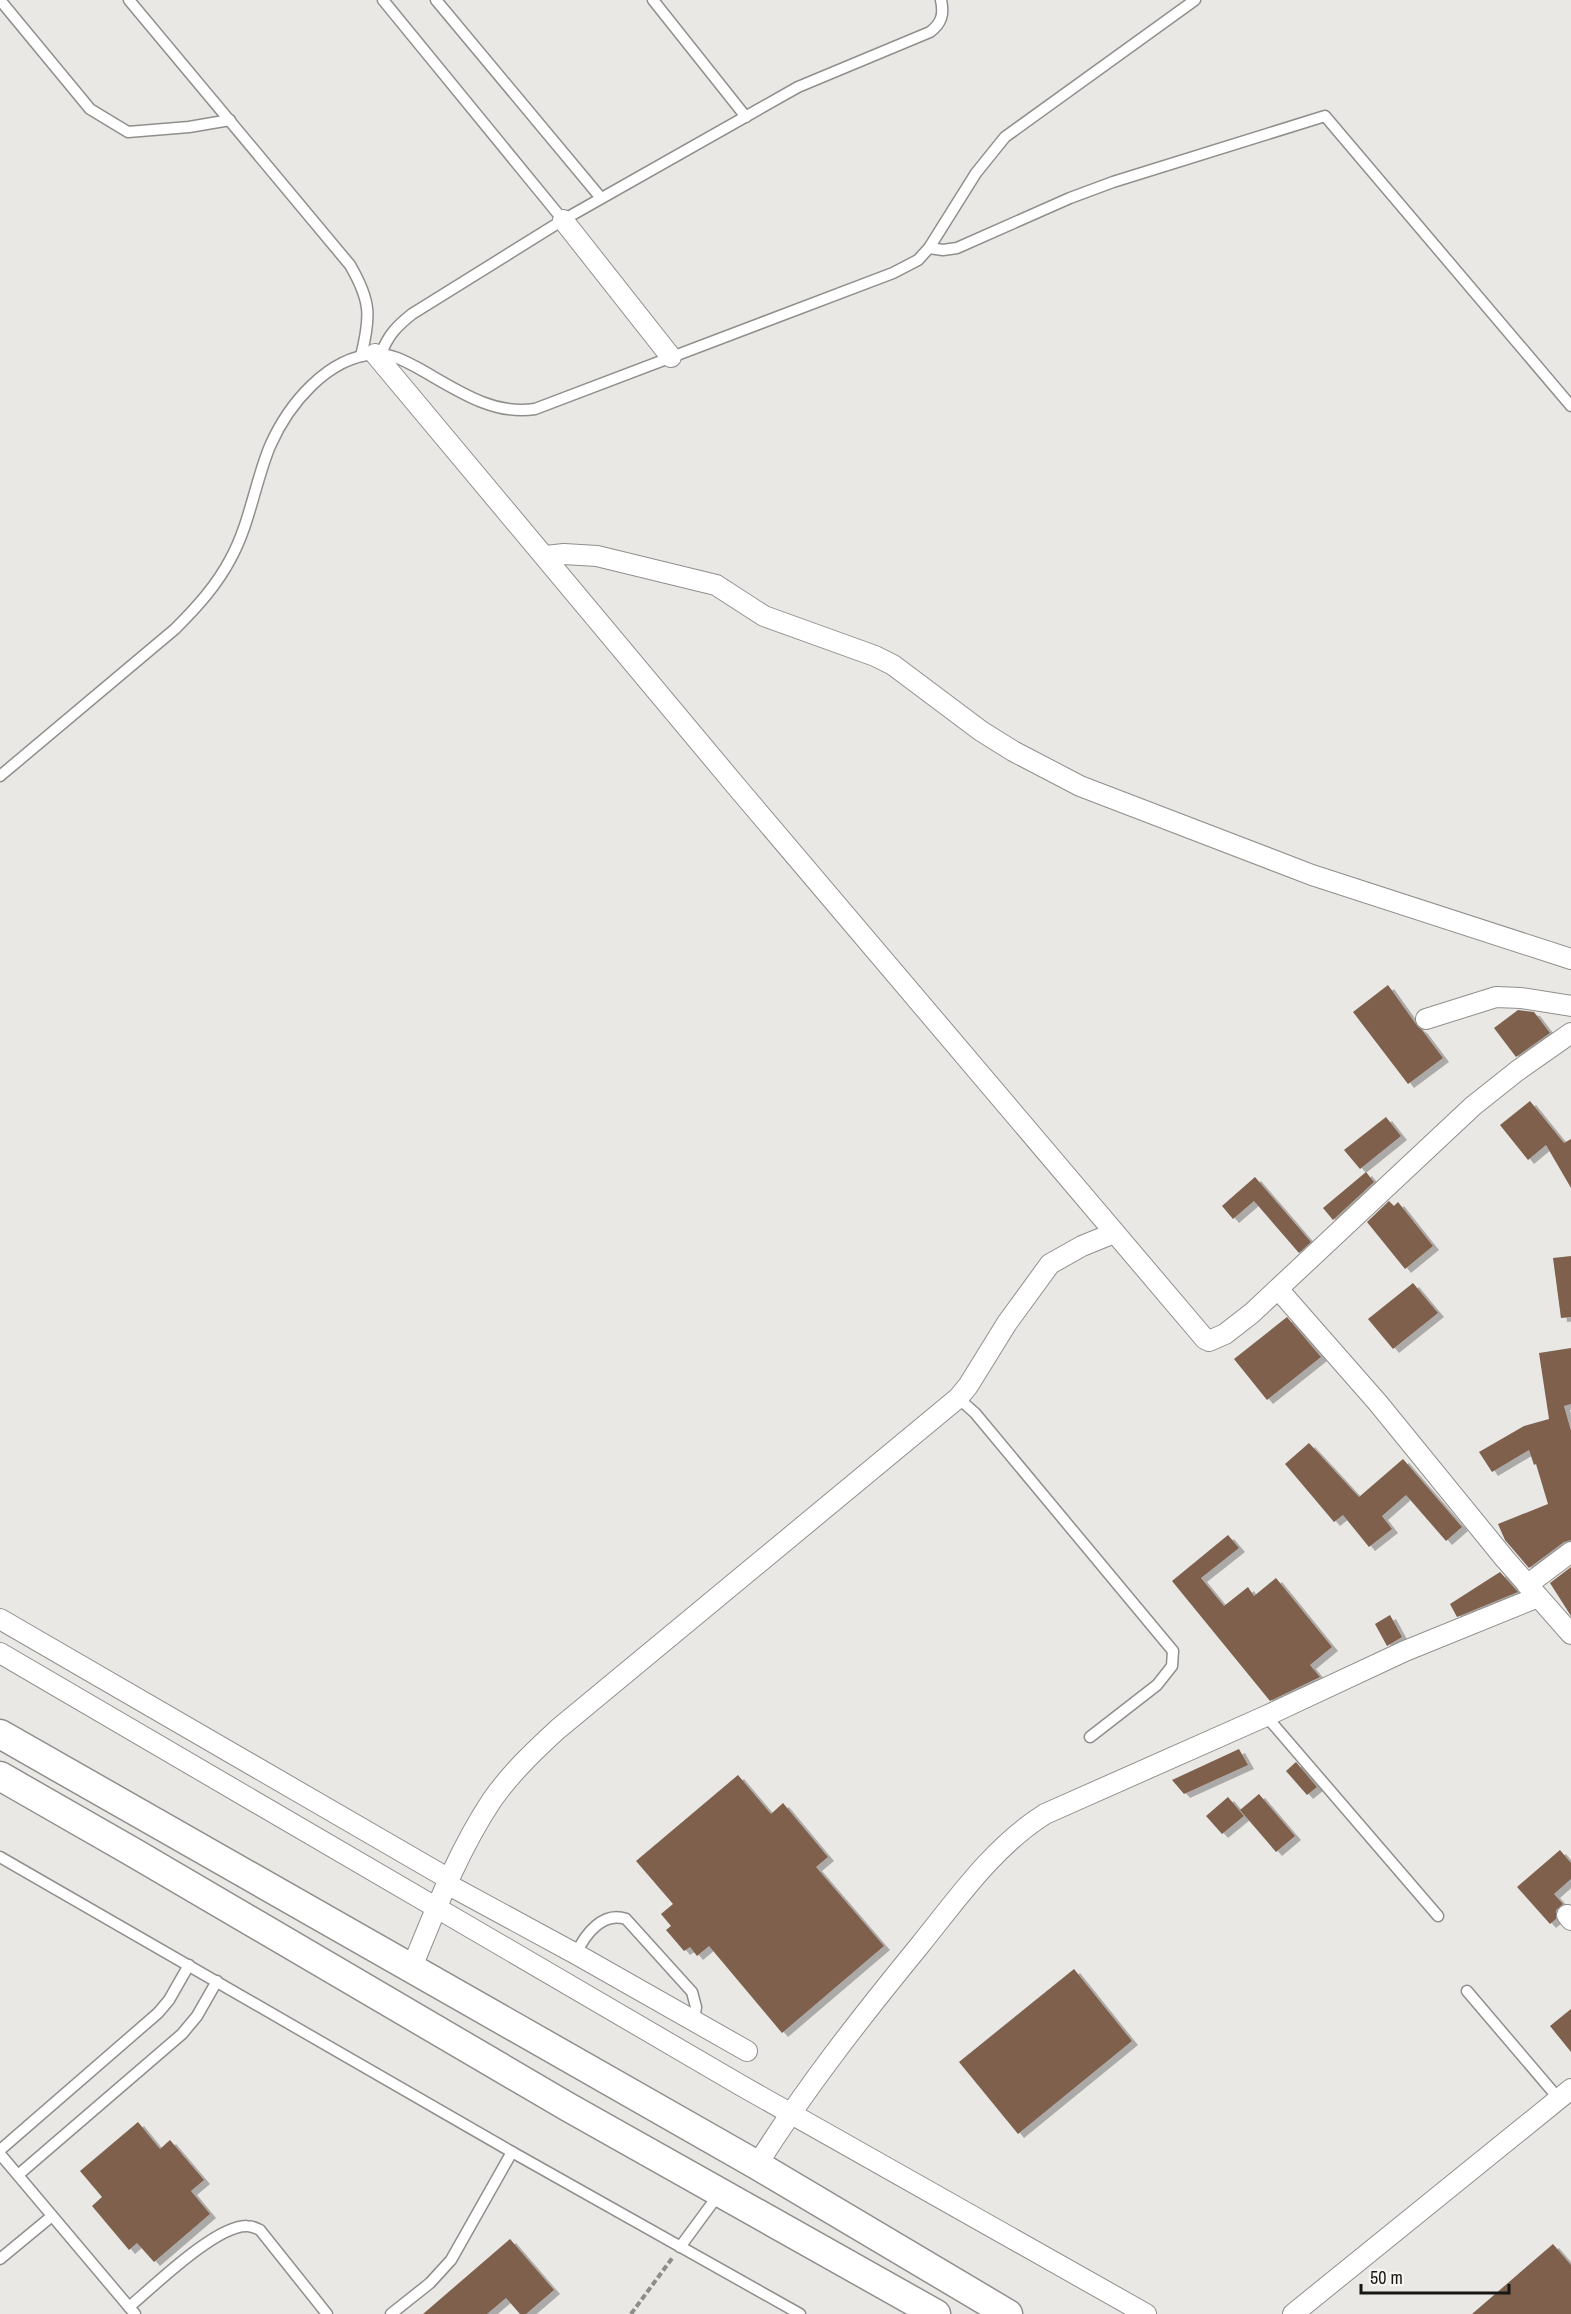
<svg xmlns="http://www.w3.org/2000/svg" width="1571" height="2314" font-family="'Archivo Narrow',sans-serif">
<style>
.building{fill:#7e604d;filter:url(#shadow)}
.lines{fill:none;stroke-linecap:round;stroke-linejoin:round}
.lane-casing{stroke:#908f8c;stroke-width:13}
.street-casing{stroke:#908f8c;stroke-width:22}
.secondary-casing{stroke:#908f8c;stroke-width:31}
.path{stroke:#8d8d8a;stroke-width:4;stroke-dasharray:6 3;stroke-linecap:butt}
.lane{stroke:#fff;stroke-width:10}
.street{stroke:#fff;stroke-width:20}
.secondary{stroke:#fff;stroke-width:28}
</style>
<defs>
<filter id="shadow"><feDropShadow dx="6" dy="4" stdDeviation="0" flood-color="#0004"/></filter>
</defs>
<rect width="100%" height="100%" fill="#e9e8e5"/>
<!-- building -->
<g class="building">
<polygon points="1388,985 1418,1027 1422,1030 1443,1058 1408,1084 1353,1012"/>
<polygon points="1518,1010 1534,1012 1550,1033 1516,1057 1494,1028"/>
<polygon points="1530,1101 1564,1143 1571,1139 1571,1188 1546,1145 1528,1160 1500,1125"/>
<polygon points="1386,1117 1401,1136 1360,1169 1344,1150"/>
<polygon points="1366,1172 1374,1182 1333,1220 1323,1208"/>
<polygon points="1255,1177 1311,1242 1299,1253 1254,1201 1233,1219 1222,1206"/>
<polygon points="1389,1201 1394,1206 1398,1202 1433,1246 1405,1269 1367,1222"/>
<polygon points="1571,1256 1571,1317 1561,1318 1553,1258"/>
<polygon points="1413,1283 1438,1313 1393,1349 1368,1319"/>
<polygon points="1287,1317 1321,1357 1267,1400 1234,1359"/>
<polygon points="1571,1348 1571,1404 1564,1406 1571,1431 1571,1540 1564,1542 1529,1568 1505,1540 1498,1524 1548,1504 1536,1464 1534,1465 1529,1450 1492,1472 1479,1452 1524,1426 1549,1419 1539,1353"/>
<polygon points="1309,1443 1359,1497 1403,1459 1462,1527 1446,1541 1406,1495 1382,1516 1392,1529 1369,1547 1343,1515 1334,1522 1285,1464"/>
<polygon points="1228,1535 1239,1548 1201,1578 1224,1606 1248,1587 1254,1596 1276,1578 1332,1647 1310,1665 1320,1677 1270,1701 1172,1581"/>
<polygon points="1571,1567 1571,1616 1550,1583"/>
<polygon points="1500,1572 1518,1592 1457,1617 1450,1604"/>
<polygon points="1390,1615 1402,1637 1387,1646 1375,1624"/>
<polygon points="1239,1749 1248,1765 1184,1794 1172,1780"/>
<polygon points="1296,1762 1317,1787 1307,1795 1286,1771"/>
<polygon points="738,1775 771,1814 783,1803 828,1857 816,1867 884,1946 782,2033 709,1946 697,1956 690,1947 684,1951 666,1930 671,1926 661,1914 673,1904 636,1861"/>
<polygon points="1259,1794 1295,1836 1276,1852 1240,1810"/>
<polygon points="1228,1797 1244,1816 1222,1834 1206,1816"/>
<polygon points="1560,1850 1571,1863 1571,1879 1554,1894 1563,1904 1556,1910 1556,1919 1550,1924 1517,1887"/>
<polygon points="1074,1969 1132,2041 1018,2134 959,2062"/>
<polygon points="1571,2009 1571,2052 1550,2026"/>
<polygon points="138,2122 160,2149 170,2140 204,2180 191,2191 210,2214 154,2262 137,2243 129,2250 92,2206 102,2197 80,2171"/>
<polygon points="510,2239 554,2290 526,2314 520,2314 506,2298 487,2314 423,2314"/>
<polygon points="1553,2244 1571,2265 1571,2314 1472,2314"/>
</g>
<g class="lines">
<defs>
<g id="lane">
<polyline points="0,0 90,109 128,132 189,127 230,120"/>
<path d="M129,0L350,265C371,301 371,316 361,356"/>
<polyline points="383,0 563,220"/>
<polyline points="436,0 601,198"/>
<polyline points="653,0 746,117"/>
<polyline points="929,248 943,250 957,248 1070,198 1113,182 1325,116 1571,406"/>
<path d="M381,354C388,335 397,326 412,314L563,220L798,87L930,32C942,23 944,14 941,0"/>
<path d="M0,776L175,629C197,607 217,585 231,558C250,523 255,482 270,446C288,405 327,357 375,354C390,353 405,361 418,368C454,388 492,416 535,409L893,273L918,260L929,248L976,173L1005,137L1195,0"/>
<polyline points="958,1398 975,1413 1173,1651 1172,1666 1157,1685 1090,1737"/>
<polyline points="1266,1716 1438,1916"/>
<polyline points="0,1857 512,2152 800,2314"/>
<path d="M576,1954C585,1934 603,1911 626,1919L692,1992L696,2007L694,2020"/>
<polyline points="1467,1991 1559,2099"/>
<polyline points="0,2150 158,2013 169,2000 189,1965"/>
<polyline points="0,2154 135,2314"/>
<polyline points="18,2175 182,2034 197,2016 217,1981"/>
<polyline points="680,2247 719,2194"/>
<polyline points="0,2259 52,2216"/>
<path d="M129,2307C153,2287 216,2225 247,2226C251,2226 256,2228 260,2230L327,2314"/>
<polyline points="391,2314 430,2283 451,2260 512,2152"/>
</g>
<g id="street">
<polyline points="563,220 671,357"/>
<polyline points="375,354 736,786 1205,1339 1209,1341 1225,1334 1252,1313 1473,1106 1517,1071 1571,1033"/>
<polyline points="546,556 564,554 597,556 716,585 764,616 875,656 893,665 981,731 1013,751 1080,786 1312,875 1571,959"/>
<polyline points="1426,1019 1496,997 1521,998 1571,1006"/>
<polyline points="1278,1289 1378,1403 1505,1559 1571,1634"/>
<polyline points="1527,1585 1571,1552"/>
<polyline points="0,1619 449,1879"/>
<polyline points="0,1653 742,2086 1146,2314"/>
<polyline points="447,1884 576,1954 747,2051"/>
<polyline points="1567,1915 1571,1920"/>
<path d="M412,1967C435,1911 458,1851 492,1800C511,1773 534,1751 558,1729L958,1398L968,1386L1007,1323L1050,1264L1082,1246L1114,1233"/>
<path d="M757,2165C806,2087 862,2016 920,1945C958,1898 993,1847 1045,1814L1266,1716L1405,1651L1538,1597"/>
<polyline points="1293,2314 1571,2089"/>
</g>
<g id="secondary">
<polyline points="0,1734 757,2165 1008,2314"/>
<polyline points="0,1776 131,1851 568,2107 936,2314"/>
</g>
</defs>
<!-- lane casing -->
<use href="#lane" class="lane-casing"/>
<!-- street casing -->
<use href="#street" class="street-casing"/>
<!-- secondary casing -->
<use href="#secondary" class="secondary-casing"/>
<!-- path -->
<polyline class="path" points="631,2314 673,2257"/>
<!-- lane -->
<use href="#lane" class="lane"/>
<!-- street -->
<use href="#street" class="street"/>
<!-- secondary -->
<use href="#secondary" class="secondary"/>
</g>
<!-- scale -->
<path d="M1361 2284v9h148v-9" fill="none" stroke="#171715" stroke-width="3"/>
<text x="1370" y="2284" font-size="18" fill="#171715" stroke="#f6f5f2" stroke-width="4.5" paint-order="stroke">50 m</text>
</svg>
